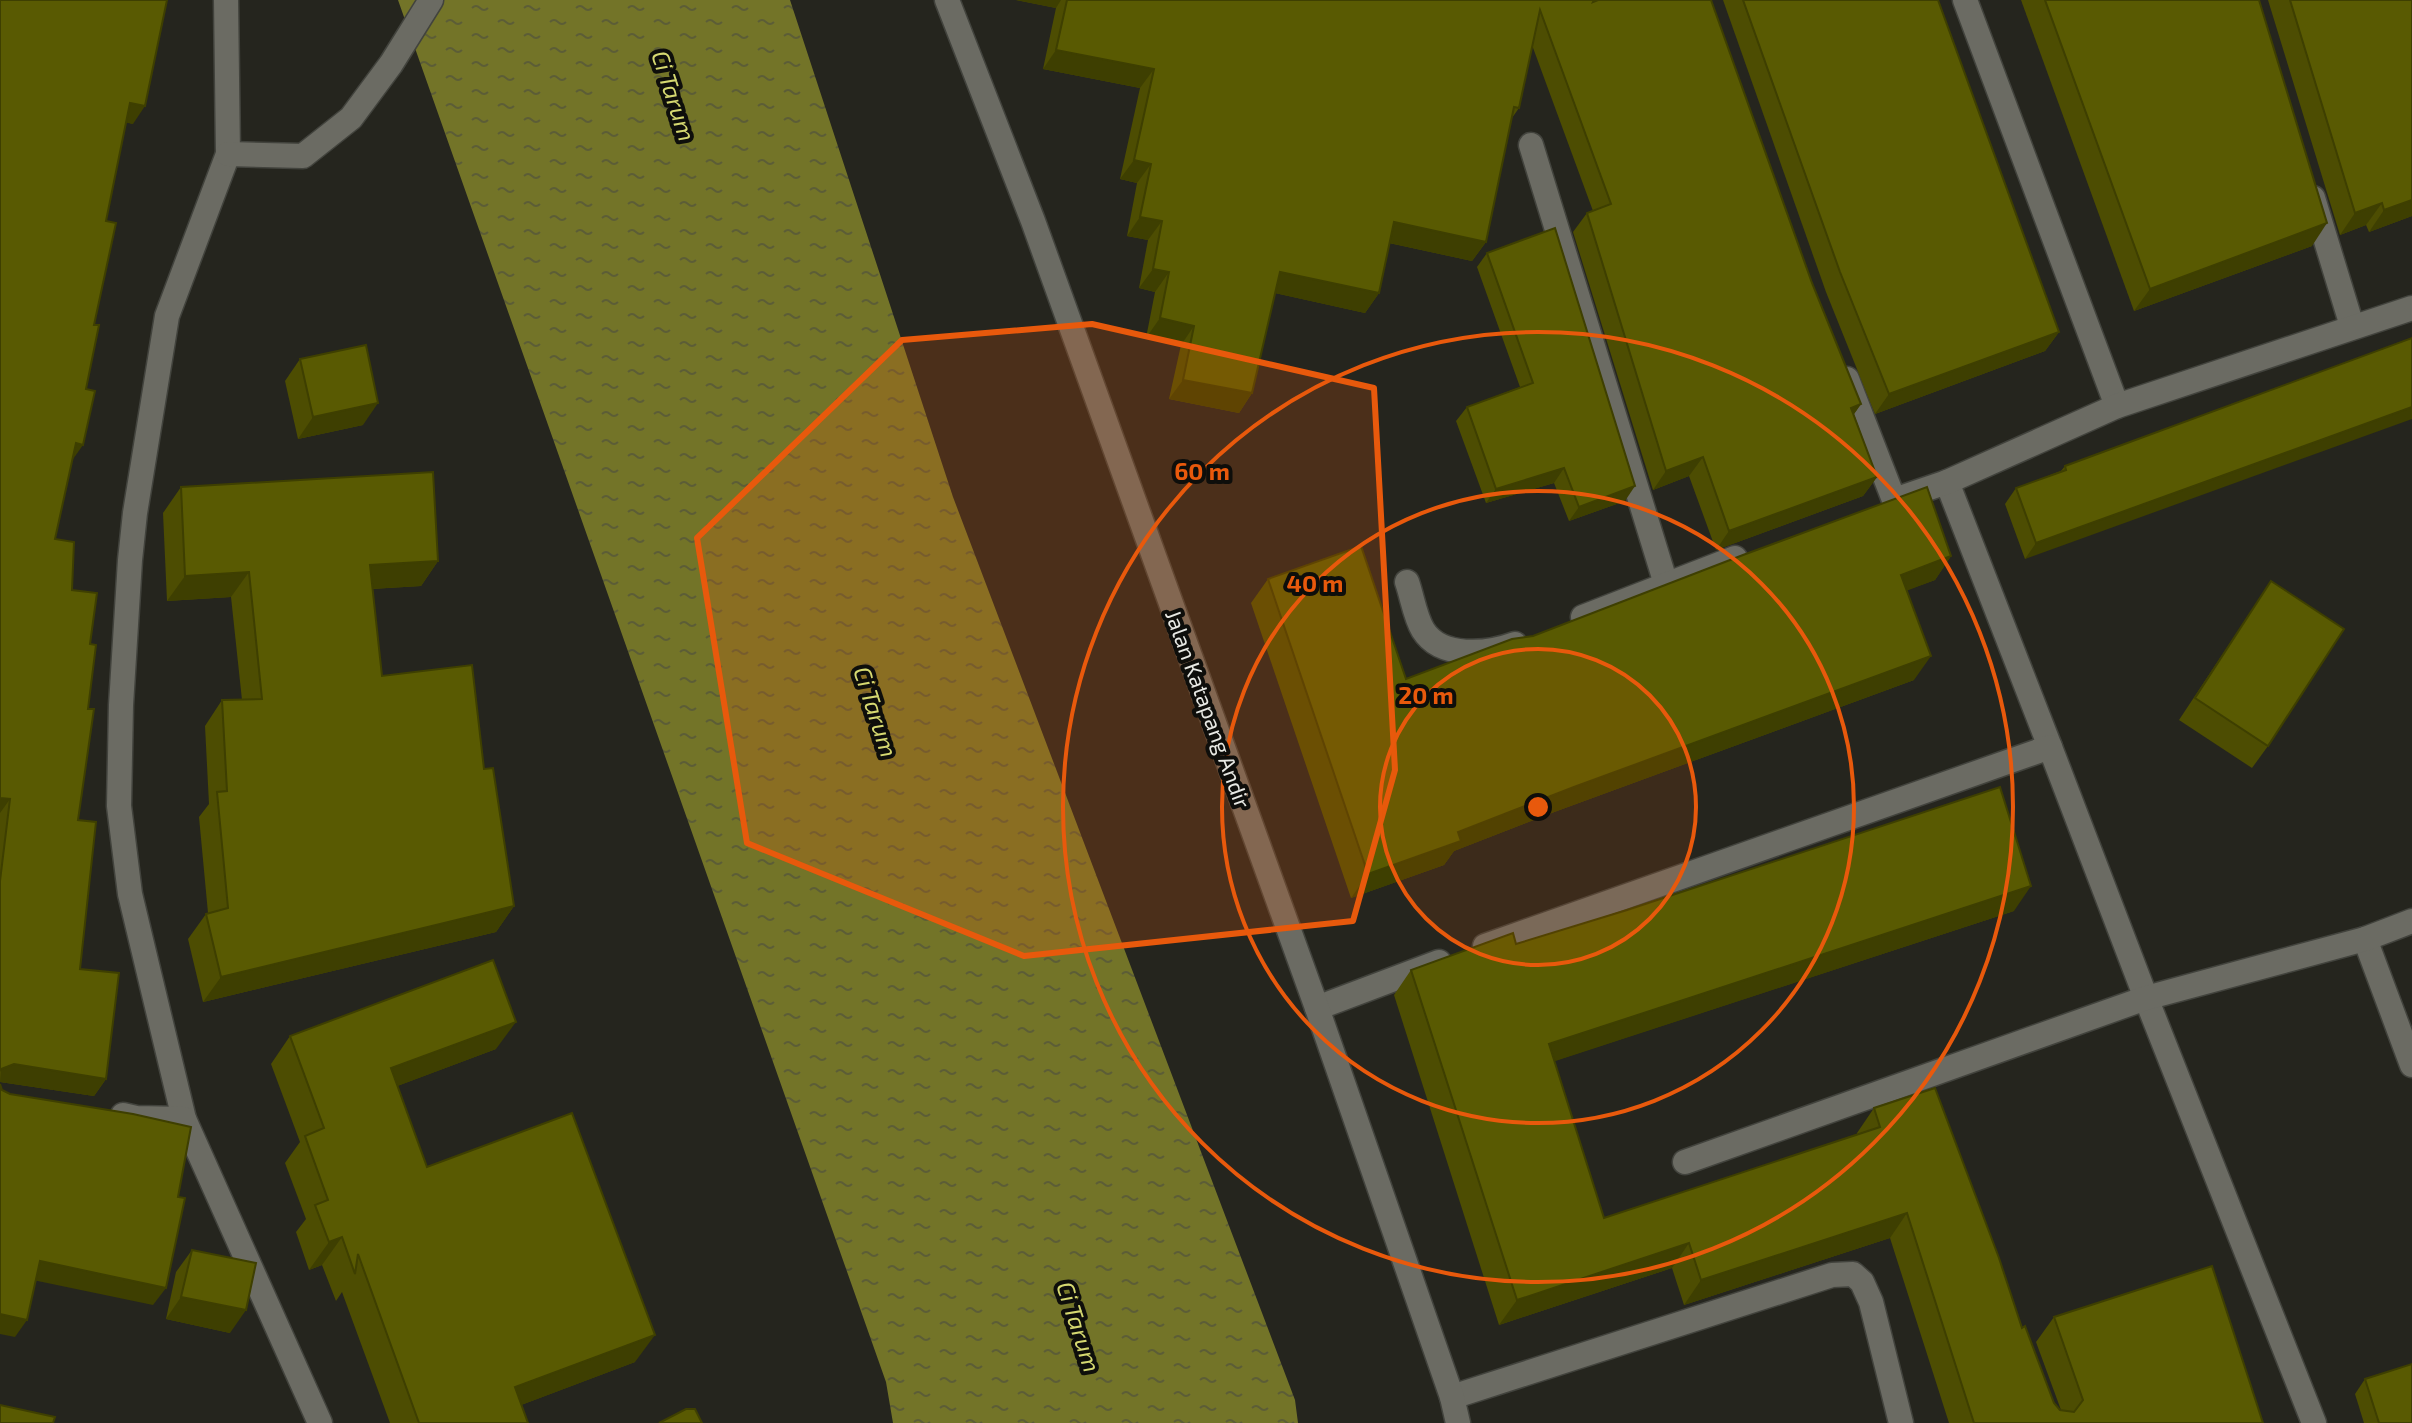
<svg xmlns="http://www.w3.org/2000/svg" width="2412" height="1423" font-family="'Exo 2',sans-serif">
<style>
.water{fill:url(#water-ripples)}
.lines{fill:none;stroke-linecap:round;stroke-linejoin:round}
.minor-casing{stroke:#42433d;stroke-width:27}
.tertiary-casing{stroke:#42433d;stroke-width:27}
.minor{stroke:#6b6b63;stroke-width:24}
.tertiary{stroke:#6b6b63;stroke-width:24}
.wall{fill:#4d4d02}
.shaded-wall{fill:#3e3f01}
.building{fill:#595a02;stroke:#3e3f01;stroke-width:2}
.marked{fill:#e8590c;fill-opacity:0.2;stroke:#e8590c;stroke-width:6;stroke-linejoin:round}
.ring{fill:none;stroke:#e8590c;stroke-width:4}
.labels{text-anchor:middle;stroke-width:8;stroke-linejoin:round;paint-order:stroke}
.street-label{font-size:22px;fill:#e8e9e4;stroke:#0e0e0b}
.water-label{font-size:24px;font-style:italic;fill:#d6d971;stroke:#0e0e0b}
.centre{fill:#e8590c;stroke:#0e0e0b;stroke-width:4}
.ring-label{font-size:24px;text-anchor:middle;font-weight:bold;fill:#e8590c;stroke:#0e0e0b;stroke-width:8;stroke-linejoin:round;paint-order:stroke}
</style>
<defs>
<pattern id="water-ripples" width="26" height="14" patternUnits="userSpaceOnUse" patternTransform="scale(2)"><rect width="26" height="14" fill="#737428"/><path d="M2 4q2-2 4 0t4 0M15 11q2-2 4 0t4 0" fill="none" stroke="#5c5d36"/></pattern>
</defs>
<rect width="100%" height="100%" fill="#25251e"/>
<!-- water -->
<polygon class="water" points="398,0 790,0 953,497 1295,1400 1298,1423 893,1423 886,1382"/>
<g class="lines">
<defs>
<g id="minor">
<polyline points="226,0 228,154 167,316 135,513 130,560 121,705 119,806 130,894 184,1119 320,1423"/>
<polyline points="1965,0 2117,406"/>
<polyline points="1531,145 1666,584"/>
<polyline points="228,154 303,156 351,118 391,64 431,0"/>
<polyline points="2313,198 2352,326"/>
<polyline points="1847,379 1894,500"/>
<polyline points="1947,482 2050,747"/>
<polyline points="1897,499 1947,482 2117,406 2412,308"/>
<path d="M1407,582C1412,596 1415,617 1423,630C1441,659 1488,654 1515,644"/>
<polyline points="1583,617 1735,558"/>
<polyline points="2365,939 2412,1065"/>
<polyline points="1485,946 2050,747 2146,998 2314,1423"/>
<polyline points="1317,1008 1439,962"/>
<polyline points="123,1115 136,1118 184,1119"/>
<polyline points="1685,1162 2146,998 2365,939 2412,921"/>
<polyline points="1452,1397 1832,1275 1853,1274 1862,1282 1871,1302 1901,1423"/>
</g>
<polyline id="tertiary" points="947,0 1033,221 1317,1008 1452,1397 1458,1423"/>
</defs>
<!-- minor casing -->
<use href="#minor" class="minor-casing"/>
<!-- tertiary casing -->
<use href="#tertiary" class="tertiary-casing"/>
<!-- minor -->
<use href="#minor" class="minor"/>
<!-- tertiary -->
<use href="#tertiary" class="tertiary"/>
</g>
<!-- wall -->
<g class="wall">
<polygon points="0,0 133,124 126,122 106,221 94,325 72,461 55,539 90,644 88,709 78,820 80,969 106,1079 94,1096 0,1082"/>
<polygon points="1016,0 1594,0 1593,2 1812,283 1861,404 1854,414 1877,477 1863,496 1716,550 1689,476 1653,490 1573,232 1587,213 1593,211 1532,45 1519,108 1512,118 1486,242 1472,261 1389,243 1379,293 1365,313 1275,293 1252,393 1239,413 1169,399 1181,345 1146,338 1155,292 1139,288 1148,240 1127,236 1137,183 1120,179 1140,88 1043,69 1056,8"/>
<polygon points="1723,0 1938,0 2059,332 2045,351 1875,414 1826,292"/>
<polygon points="2021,0 2259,0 2312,246 2134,311"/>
<polygon points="2268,0 2412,0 2412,216 2369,232 2366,225 2340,235"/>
<polygon points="1487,253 1625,501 1569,521 1554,483 1486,503 1456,421 1467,407 1520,387 1477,267"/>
<polygon points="2412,338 2025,559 2005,504 2016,488 2061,471 2065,466"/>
<polygon points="300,359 363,425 298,439 285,381"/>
<polygon points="181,487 438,561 421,586 372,589 382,676 484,769 514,906 496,932 203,1002 188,939 206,914 208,913 199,817 209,804 205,726 222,700 242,700 231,597 167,601 163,513"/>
<polygon points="1951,556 1935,580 1907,590 1914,680 1557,811 1454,851 1444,865 1351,898 1251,603 1268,579 1406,679"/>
<polygon points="2271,581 2268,746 2252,768 2179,720"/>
<polygon points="2014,911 1554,1061 1604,1218 1857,1135 1857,1133 1874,1108 2022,1328 2054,1403 2060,1410 2061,1410 2036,1342 2054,1317 2263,1423 1949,1423 1890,1238 1684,1305 1672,1268 1499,1325 1394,995 1411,970 1516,944"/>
<polygon points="290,1036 496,1049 397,1086 427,1167 635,1362 521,1405 528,1423 390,1423 342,1292 336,1301 322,1265 309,1270 296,1232 306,1219 285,1163 300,1142 271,1064"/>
<polygon points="192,1250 230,1333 166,1319 176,1272"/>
<polygon points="2365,1379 2412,1423 2364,1423 2355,1394"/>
</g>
<!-- shaded-wall -->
<g class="shaded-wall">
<polygon points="1016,0 1061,0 1056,8"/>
<polygon points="1056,50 1154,69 1140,88 1043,69"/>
<polygon points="130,103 145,106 133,124 118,121"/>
<polygon points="1134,160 1151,164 1137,183 1120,179"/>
<polygon points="2412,200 2412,216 2369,232 2384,210"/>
<polygon points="2382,203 2366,225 2340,235 2355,213"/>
<polygon points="1140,217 1162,221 1148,240 1127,236"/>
<polygon points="1394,222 1486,242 1472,261 1380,241"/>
<polygon points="2327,223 2312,246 2134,311 2150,289"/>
<polygon points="1153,269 1169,272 1155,292 1139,288"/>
<polygon points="1280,272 1379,293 1365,313 1266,291"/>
<polygon points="1160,318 1194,326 1181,345 1146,338"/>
<polygon points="2059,332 2045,351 1875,414 1889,394"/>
<polygon points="1183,380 1252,393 1239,413 1169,399"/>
<polygon points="378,403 363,425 298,439 313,417"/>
<polygon points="1861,404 1847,424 1851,408"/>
<polygon points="2412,407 2412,419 2025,559 2036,543"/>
<polygon points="76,443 83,445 71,462"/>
<polygon points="1703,457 1689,476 1653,490 1666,471"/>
<polygon points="1564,468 1554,483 1486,503 1496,489"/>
<polygon points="1877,477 1863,496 1716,550 1729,531"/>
<polygon points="1635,486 1625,501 1569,521 1579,507"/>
<polygon points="1951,556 1935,580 1885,599 1901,575"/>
<polygon points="438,561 421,586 352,590 370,565"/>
<polygon points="249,572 231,597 167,601 185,576"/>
<polygon points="1931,656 1914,680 1557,811 1454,851 1444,865 1351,898 1368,874 1458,832 1574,787"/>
<polygon points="0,798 10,799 0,813"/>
<polygon points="2031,886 2014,911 1531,1069 1549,1044"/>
<polygon points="514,906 496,932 203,1002 221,977"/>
<polygon points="516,1022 496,1049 371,1096 391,1068"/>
<polygon points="14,1064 106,1079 94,1096 0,1082 1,1069"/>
<polygon points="1907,1213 1890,1238 1684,1305 1701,1280"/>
<polygon points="342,1237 322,1265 309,1270 329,1242"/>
<polygon points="1689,1243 1672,1268 1499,1325 1517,1300"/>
<polygon points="40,1261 166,1288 153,1305 28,1279"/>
<polygon points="181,1297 246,1310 230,1333 166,1319"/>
<polygon points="0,1314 27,1320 15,1337 0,1334"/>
<polygon points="655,1335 635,1362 495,1415 515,1387"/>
</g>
<!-- building -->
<g class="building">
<polygon points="0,0 167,0 145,106 130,103 106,221 116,223 94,325 99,325 86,389 95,391 83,445 76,443 55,539 74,542 72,590 97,593 90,644 96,645 88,709 94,709 78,820 96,822 80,969 119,973 106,1079 14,1064 1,1069 0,1071 0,881 10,799 0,798"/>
<polygon points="1067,0 1594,0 1593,2 1598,0 1711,0 1812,283 1861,404 1851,408 1877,477 1729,531 1703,457 1666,471 1587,213 1611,204 1540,10 1519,108 1514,107 1486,242 1394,222 1379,293 1280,272 1252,393 1183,380 1194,326 1160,318 1169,272 1153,269 1162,221 1140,217 1151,164 1134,160 1154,69 1056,50"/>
<polygon points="1743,0 1938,0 2059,332 1889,394 1840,272"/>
<polygon points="2045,0 2259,0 2327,223 2150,289"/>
<polygon points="2290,0 2412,0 2412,200 2384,210 2382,203 2355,213"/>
<polygon points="1555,228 1635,486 1579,507 1564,468 1496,489 1467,407 1533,383 1487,253"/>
<polygon points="2412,338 2412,407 2036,543 2016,488 2066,470 2065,466"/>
<polygon points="366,345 378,403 313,417 300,359"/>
<polygon points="433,472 438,561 370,565 382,676 472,665 484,769 493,768 514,906 221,977 206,914 228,908 217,792 227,791 222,700 262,699 249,572 185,576 181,487"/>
<polygon points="1927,487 1951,556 1901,575 1931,656 1574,787 1458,832 1461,841 1368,874 1268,579 1361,546 1406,679 1512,639 1533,636 1743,555"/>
<polygon points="2271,581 2344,629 2268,746 2195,698"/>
<polygon points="2000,787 2031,886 1549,1044 1604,1218 1880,1127 1874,1108 1935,1088 1999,1258 2022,1328 2025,1326 2054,1403 2060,1410 2074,1412 2083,1400 2054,1317 2212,1266 2263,1423 1974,1423 1907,1213 1701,1280 1689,1243 1517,1300 1411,970 1513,933 1516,944 1627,910"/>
<polygon points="493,960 516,1022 391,1068 427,1167 572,1113 655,1335 515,1387 528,1423 419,1423 358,1254 355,1274 342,1237 329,1242 315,1205 328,1200 305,1136 324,1128 290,1036"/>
<polygon points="0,1084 2,1090 10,1094 133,1114 191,1127 178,1197 185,1198 166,1288 40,1261 27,1320 0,1314"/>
<polygon points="192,1250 256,1263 246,1310 181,1297"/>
<polygon points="2412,1364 2412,1423 2379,1423 2365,1379"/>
<polygon points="0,1405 55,1417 53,1423 0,1423"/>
<polygon points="686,1409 695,1409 702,1423 659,1423"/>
</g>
<!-- marked area -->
<path class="marked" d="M1092,324L1374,388L1395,770L1353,921L1024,956L747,843L697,538L902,340Z"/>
<!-- distance rings -->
<circle cx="1538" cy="807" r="158" fill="#e8590c" fill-opacity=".12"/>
<g class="ring">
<circle cx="1538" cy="807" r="158"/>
<circle cx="1538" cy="807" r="316"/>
<circle cx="1538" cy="807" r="475"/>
</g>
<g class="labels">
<!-- street labels -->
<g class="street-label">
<text transform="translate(1208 709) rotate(70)" y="8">Jalan Katapang Andir</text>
</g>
<!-- water labels -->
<g class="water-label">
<text transform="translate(673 96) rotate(72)" y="8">Ci Tarum</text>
<text transform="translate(875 712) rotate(72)" y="8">Ci Tarum</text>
<text transform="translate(1078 1327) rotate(72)" y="8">Ci Tarum</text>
</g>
</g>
<circle cx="1538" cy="807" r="12" class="centre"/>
<g class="ring-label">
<text x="1202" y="480">60 m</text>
<text x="1315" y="592">40 m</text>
<text x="1426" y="704">20 m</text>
</g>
</svg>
